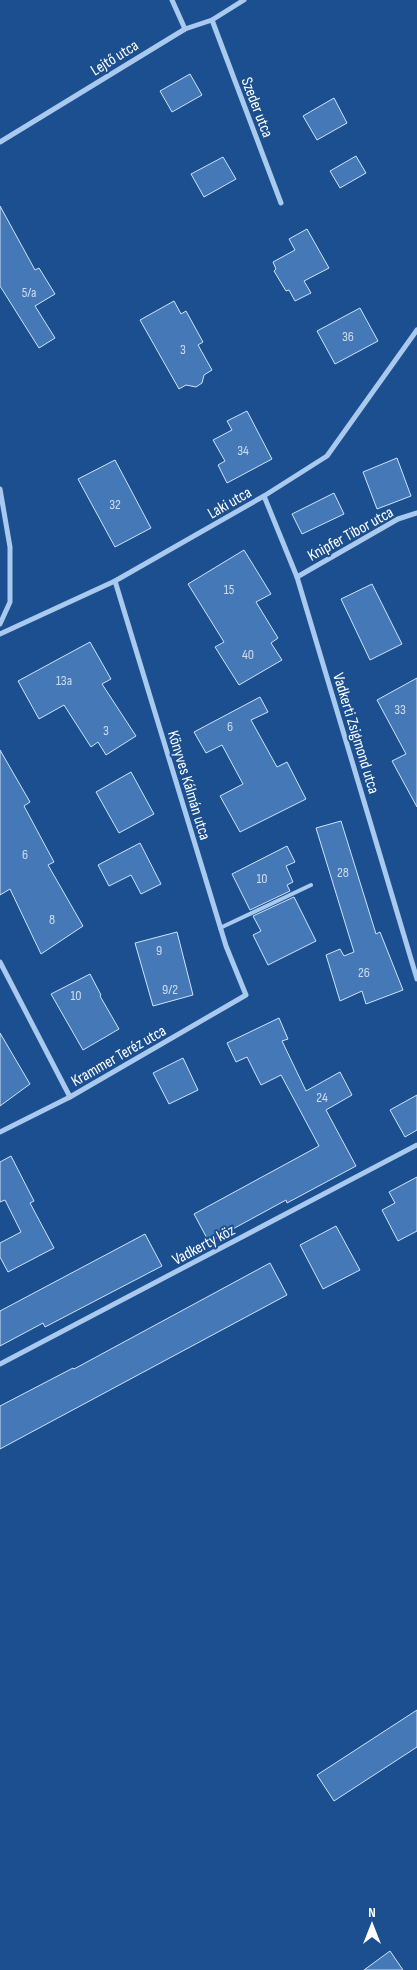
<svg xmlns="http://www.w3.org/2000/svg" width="417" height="1970" font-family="'Sofia Sans Condensed',sans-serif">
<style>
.building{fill:#4478b7;stroke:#cfe3fa}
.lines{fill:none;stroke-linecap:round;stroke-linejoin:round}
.service{stroke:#a9c9ee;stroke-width:4}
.minor{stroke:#a9c9ee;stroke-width:5}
.labels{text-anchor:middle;stroke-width:4;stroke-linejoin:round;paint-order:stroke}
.number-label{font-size:14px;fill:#d0dded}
.street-label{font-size:16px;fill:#fff;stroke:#1b4f8f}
</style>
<rect width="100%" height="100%" fill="#1b4f8f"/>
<!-- building -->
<g class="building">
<polygon points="190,74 202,95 172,112 160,91"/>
<polygon points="334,98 347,123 317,140 303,116"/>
<polygon points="356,156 366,173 340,188 330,171"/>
<polygon points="223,157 236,179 204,197 191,174"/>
<polygon points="0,206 35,270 39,268 55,294 35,306 55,338 39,348 0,286"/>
<polygon points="307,229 329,268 304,281 311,293 295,301 289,290 286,291 274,271 276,269 273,262 295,250 289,239"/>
<polygon points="174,301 181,314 186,311 203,342 198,345 212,370 204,375 202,383 196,387 186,385 179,389 140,320"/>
<polygon points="360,308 378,341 335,364 317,331"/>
<polygon points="247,411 272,459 227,483 218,465 225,461 213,440 232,430 227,421"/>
<polygon points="397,458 411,496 377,509 363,472"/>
<polygon points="115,460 151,528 115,547 78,479"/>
<polygon points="334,493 344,514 302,534 292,514"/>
<polygon points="244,550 271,594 256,602 278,638 271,643 282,660 239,685 215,647 224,642 188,584"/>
<polygon points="372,584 402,644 370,660 341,599"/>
<polygon points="90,642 111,679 102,684 136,736 106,755 98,742 91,747 64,705 39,719 18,681"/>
<polygon points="417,678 417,807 392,761 406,754 377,700"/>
<polygon points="260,697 268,712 251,720 277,767 287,762 306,799 240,832 220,796 243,784 222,745 206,753 194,732"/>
<polygon points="0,750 30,802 24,806 54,862 48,865 83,926 41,954 10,889 0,895"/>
<polygon points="131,772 154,814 119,833 96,792"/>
<polygon points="341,821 376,934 380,932 403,990 366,1004 362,991 340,1001 326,955 340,949 344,956 354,952 316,828"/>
<polygon points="140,843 161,884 141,894 131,875 109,886 98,865"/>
<polygon points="287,846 295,862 286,866 293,882 287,885 290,891 250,910 232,874"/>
<polygon points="294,897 316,941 268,965 253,935 261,931 253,916"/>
<polygon points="177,932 193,995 153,1006 135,943"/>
<polygon points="90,974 101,995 100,996 119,1029 83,1050 51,994"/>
<polygon points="279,1018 288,1039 282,1041 306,1091 340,1072 352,1095 326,1110 356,1166 287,1203 286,1200 209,1242 194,1214 319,1146 281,1075 261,1085 247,1057 236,1062 227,1043"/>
<polygon points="0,1033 30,1084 0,1106"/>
<polygon points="183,1058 198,1090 169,1104 153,1073"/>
<polygon points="417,1095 417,1130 405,1137 390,1110"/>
<polygon points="11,1156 34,1201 30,1203 54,1248 8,1272 0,1257 0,1243 21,1232 5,1200 0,1202 0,1162"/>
<polygon points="417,1177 417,1231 398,1241 382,1210 395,1203 389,1192"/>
<polygon points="336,1226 360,1270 323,1289 300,1245"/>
<polygon points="145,1234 162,1266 45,1327 43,1323 0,1346 0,1311"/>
<polygon points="270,1263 287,1295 0,1449 0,1406 73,1368 74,1369"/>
<polygon points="417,1710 417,1747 334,1801 317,1775"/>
<polygon points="390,1951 403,1970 364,1970"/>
</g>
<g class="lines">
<!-- service -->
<polyline class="service" points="220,928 311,885"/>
<!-- minor -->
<g class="minor">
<polyline points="172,0 185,29"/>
<polyline points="212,20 281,203"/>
<polyline points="0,142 185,29 212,20 244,0"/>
<polyline points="0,489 10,547 10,602 0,624"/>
<polyline points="264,496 297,577 417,979"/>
<polyline points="297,577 398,519 417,513"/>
<polyline points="0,634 115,581 264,496 327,456 417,330"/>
<polyline points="0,962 70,1097"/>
<polyline points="0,1132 70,1097 246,995 226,946 115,581"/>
<polyline points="0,1364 417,1145"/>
</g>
</g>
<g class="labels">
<!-- number labels -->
<g class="number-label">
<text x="29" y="297">5/a</text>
<text x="348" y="341">36</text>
<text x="183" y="354">3</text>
<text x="243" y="455">34</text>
<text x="115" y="509">32</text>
<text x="229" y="594">15</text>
<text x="248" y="659">40</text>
<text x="64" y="685">13a</text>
<text x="400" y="714">33</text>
<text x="230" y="731">6</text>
<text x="106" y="735">3</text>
<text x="25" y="859">6</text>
<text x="343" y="877">28</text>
<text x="262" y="883">10</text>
<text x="52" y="924">8</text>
<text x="159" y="955">9</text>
<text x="364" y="977">26</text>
<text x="170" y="994">9/2</text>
<text x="76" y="1000">10</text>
<text x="322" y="1102">24</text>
</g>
<!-- street labels -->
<g class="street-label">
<text transform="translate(114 57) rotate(-32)" y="6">Lejtő utca</text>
<text transform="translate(258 107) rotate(69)" y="6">Szeder utca</text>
<text transform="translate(229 502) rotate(-30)" y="6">Laki utca</text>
<text transform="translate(350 533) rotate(-29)" y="6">Knipfer Tibor utca</text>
<text transform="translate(357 733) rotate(73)" y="6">Vadkerti Zsigmond utca</text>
<text transform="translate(190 785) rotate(73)" y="6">Könyves Kálmán utca</text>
<text transform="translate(118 1055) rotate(-30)" y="6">Krammer Teréz utca</text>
<text transform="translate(203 1244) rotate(-28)" y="6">Vadkerty köz</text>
</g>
</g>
<!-- north arrow -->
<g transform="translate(372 1925)" stroke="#1b4f8f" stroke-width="4" paint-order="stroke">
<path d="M0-4L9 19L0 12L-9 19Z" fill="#ffffff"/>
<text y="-8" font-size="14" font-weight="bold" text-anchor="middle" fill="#ffffff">N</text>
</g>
</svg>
